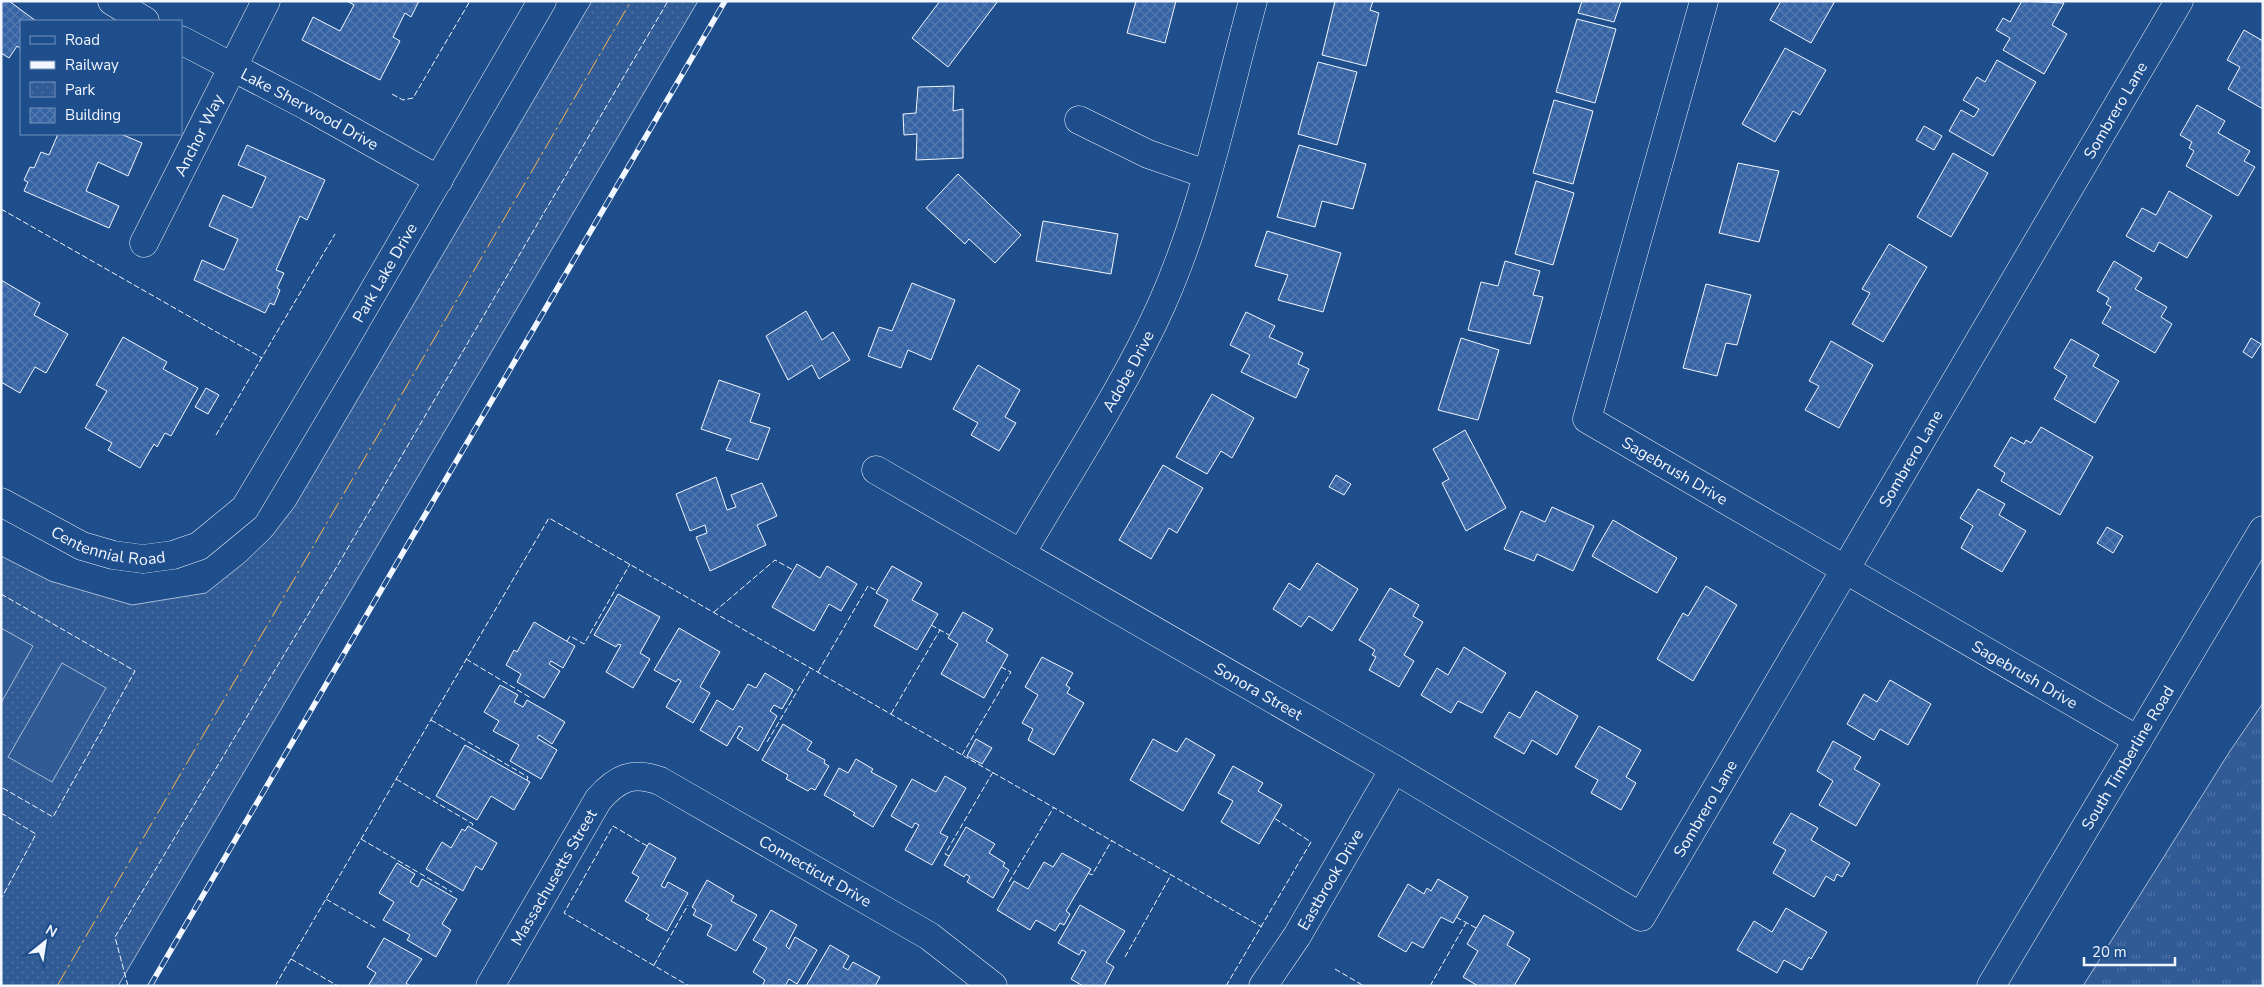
<svg xmlns="http://www.w3.org/2000/svg" width="2264" height="987" font-family="'Nunito Sans',sans-serif">
<style>
.grass{fill:url(#grass-tufts);stroke:#a8bbd7}
.park{fill:url(#park-dots);stroke:#a8bbd7}
.pitch{fill:#305b95;stroke:#a8bbd7}
.building{fill:url(#building-cross-hatch);stroke:#f2f6ff}
.lines{fill:none;stroke-linecap:round;stroke-linejoin:round}
.minor-casing{stroke:#f2f6ff;stroke-width:29}
.major-casing{stroke:#f2f6ff;stroke-width:29}
.minor{stroke:#1f4e8c;stroke-width:28}
.major{stroke:#1f4e8c;stroke-width:28}
.rail-casing{stroke:#f2f6ff;stroke-width:5.5}
.rail{stroke:#1f4e8c;stroke-width:4;stroke-dasharray:11;stroke-linecap:butt}
.fence{stroke:#f2f6ff;stroke-width:1;stroke-dasharray:6 2.5;stroke-linecap:butt}
.power{stroke:#ffb74d;stroke-width:1;stroke-dasharray:18 4 2.5 4;stroke-linecap:butt}
.labels{text-anchor:middle;stroke-width:4;stroke-linejoin:round;paint-order:stroke}
.street-label{font-size:16px;fill:#f2f6ff;stroke:#1f4e8c}
</style>
<defs>
<pattern id="grass-tufts" width="24" height="20" patternUnits="userSpaceOnUse" patternTransform="scale(1.25)"><rect width="24" height="20" fill="#305b95"/><path d="M3 7l-1-3M5 7V3M7 7l1-3M15 17l-1-3M17 17v-4M19 17l1-3" fill="none" stroke="#4e73a5"/></pattern>
<pattern id="park-dots" width="8" height="8" patternUnits="userSpaceOnUse" patternTransform="scale(1.25)"><rect width="8" height="8" fill="#305b95"/><path d="M2 2h.1M6 6h.1" fill="none" stroke="#4e73a5" stroke-width="1.8" stroke-linecap="round"/></pattern>
<pattern id="building-cross-hatch" width="8" height="8" patternUnits="userSpaceOnUse" patternTransform="scale(1.25)"><rect width="8" height="8" fill="#3563a3"/><path d="M0 0l8 8M0 8l8-8" fill="none" stroke="#537ab1"/></pattern>
</defs>
<rect width="100%" height="100%" fill="#1f4e8c"/>
<!-- grass -->
<polygon class="grass" points="2263,703 2263,986 2083,986 2230,751"/>
<!-- park -->
<polygon class="park" points="592,1 698,1 118,986 1,986 1,556 50,581 132,605 206,593 245,562 271,537 295,506"/>
<!-- pitch -->
<g class="pitch">
<polygon points="1,628 33,646 1,703"/>
<polygon points="62,663 106,688 52,782 8,757"/>
</g>
<!-- building -->
<g class="building">
<polygon points="1,1 9,1 36,21 21,21 21,49 17,46 9,58 1,53"/>
<polygon points="347,1 419,1 411,17 405,13 393,37 400,41 380,80 302,40 313,17 340,31 354,5"/>
<polygon points="940,1 998,1 948,67 912,38"/>
<polygon points="1136,1 1176,1 1165,43 1127,33"/>
<polygon points="1335,1 1373,1 1370,10 1379,13 1366,66 1322,55"/>
<polygon points="1582,1 1621,1 1614,22 1578,13"/>
<polygon points="1781,1 1835,1 1811,43 1770,20"/>
<polygon points="2022,1 2064,3 2052,25 2067,34 2044,74 2003,50 2010,38 1996,30 2003,18 2010,22"/>
<polygon points="1577,19 1616,29 1595,103 1556,92"/>
<polygon points="2244,30 2263,41 2263,109 2228,89 2240,67 2227,60"/>
<polygon points="1785,48 1826,70 1800,115 1793,111 1775,142 1742,124"/>
<polygon points="1997,60 2036,82 1993,156 1949,131 1961,110 1974,117 1979,109 1963,100 1977,77 1985,82"/>
<polygon points="1318,62 1357,72 1337,145 1298,134"/>
<polygon points="954,86 953,111 963,109 963,158 916,160 917,134 904,135 903,114 916,113 918,87"/>
<polygon points="1554,100 1593,111 1573,184 1533,173"/>
<polygon points="2197,105 2225,121 2218,133 2250,151 2244,161 2255,167 2238,196 2186,166 2194,151 2189,148 2192,142 2180,135"/>
<polygon points="1924,126 1942,136 1934,150 1916,140"/>
<polygon points="58,134 121,134 142,143 128,176 98,162 86,191 119,206 109,228 24,191 28,182 24,180 30,167 34,168 41,152 49,155"/>
<polygon points="247,145 325,180 307,220 300,216 276,270 284,273 277,288 280,290 274,305 270,303 265,313 194,280 202,260 224,270 238,239 209,226 223,195 252,208 266,177 238,165"/>
<polygon points="1299,145 1366,164 1353,209 1322,201 1315,227 1277,217"/>
<polygon points="1953,153 1988,173 1951,237 1917,217"/>
<polygon points="1738,163 1779,171 1759,242 1719,233"/>
<polygon points="958,174 1021,235 995,263 969,239 965,244 926,208"/>
<polygon points="1536,181 1574,193 1553,265 1515,254"/>
<polygon points="2169,191 2212,216 2187,258 2159,242 2154,252 2126,236 2142,208 2156,215"/>
<polygon points="1043,221 1118,234 1111,274 1036,261"/>
<polygon points="1267,231 1341,253 1323,312 1278,300 1288,275 1255,266"/>
<polygon points="1889,244 1927,267 1883,342 1852,324 1870,293 1862,289"/>
<polygon points="1505,261 1540,271 1533,295 1543,297 1530,344 1468,330 1481,282 1498,286"/>
<polygon points="2114,261 2142,278 2135,289 2167,307 2161,317 2172,324 2155,353 2102,323 2111,307 2106,304 2109,298 2097,291"/>
<polygon points="1,280 40,303 34,315 68,334 46,373 35,367 20,393 1,382"/>
<polygon points="912,283 955,300 931,360 908,350 901,368 868,356 879,327 892,331"/>
<polygon points="1706,284 1751,295 1737,345 1726,343 1717,376 1683,368"/>
<polygon points="806,311 822,340 833,332 850,360 819,379 812,365 788,380 766,336"/>
<polygon points="1246,312 1275,326 1269,337 1303,353 1298,364 1309,369 1296,398 1241,372 1250,355 1230,345"/>
<polygon points="123,337 167,362 163,369 198,388 171,436 165,433 157,447 154,444 140,468 108,450 112,443 85,428 107,391 96,385"/>
<polygon points="1461,338 1499,350 1478,420 1438,410"/>
<polygon points="2251,338 2261,344 2252,358 2243,352"/>
<polygon points="2071,339 2099,355 2093,366 2119,381 2095,423 2054,399 2067,376 2054,368"/>
<polygon points="1831,341 1873,365 1839,428 1805,410 1819,386 1809,381"/>
<polygon points="978,365 1020,390 1005,417 1016,423 999,451 971,435 978,423 953,409"/>
<polygon points="719,380 760,394 750,422 770,428 758,460 726,450 731,439 701,429"/>
<polygon points="206,388 219,395 208,414 195,407"/>
<polygon points="1212,394 1254,418 1232,458 1221,451 1207,474 1176,457"/>
<polygon points="2041,427 2093,457 2060,515 2001,481 2005,473 1994,466 2011,437 2024,444 2026,440 2031,443"/>
<polygon points="1465,430 1506,508 1466,531 1442,483 1449,479 1433,449"/>
<polygon points="1163,465 1203,488 1177,533 1169,528 1151,559 1119,540"/>
<polygon points="1336,475 1351,484 1344,495 1329,487"/>
<polygon points="716,477 727,510 736,507 731,495 762,483 777,516 757,525 766,545 710,571 696,537 707,533 705,525 690,531 676,494"/>
<polygon points="1978,489 2005,504 1999,515 2026,531 2002,572 1961,548 1973,526 1960,518"/>
<polygon points="1552,507 1594,526 1573,571 1537,554 1534,561 1504,549 1521,511 1545,522"/>
<polygon points="1613,520 1677,558 1657,593 1592,556"/>
<polygon points="2107,527 2123,536 2113,553 2097,543"/>
<polygon points="1317,563 1358,589 1332,631 1309,616 1301,627 1273,609 1289,583 1300,590"/>
<polygon points="797,564 820,578 827,566 857,584 841,611 829,604 814,631 772,607"/>
<polygon points="892,566 922,583 912,600 938,614 917,650 874,626 888,600 876,593"/>
<polygon points="1706,586 1737,605 1693,681 1657,659 1683,613 1688,616"/>
<polygon points="1390,588 1419,605 1413,616 1423,622 1404,655 1414,661 1399,687 1369,670 1376,657 1372,655 1375,650 1359,640"/>
<polygon points="618,594 660,617 640,653 650,659 633,688 606,672 621,645 618,644 616,647 594,635"/>
<polygon points="963,612 993,629 986,641 1008,655 984,698 941,674 958,644 948,638"/>
<polygon points="534,622 575,646 563,668 551,661 549,664 560,671 544,698 517,682 521,674 506,665 514,650 517,652"/>
<polygon points="679,628 720,652 700,687 710,693 693,723 666,707 681,681 678,679 676,682 654,670"/>
<polygon points="1464,647 1506,673 1482,713 1458,701 1451,713 1421,695 1437,668 1448,675"/>
<polygon points="1042,657 1073,673 1066,685 1070,688 1067,693 1084,703 1054,755 1028,740 1033,729 1022,723 1038,695 1025,687"/>
<polygon points="765,673 793,690 782,709 774,705 770,711 777,716 758,751 737,738 743,728 739,726 727,746 700,730 717,700 733,710 748,684 756,688"/>
<polygon points="1890,680 1931,704 1908,745 1880,729 1874,740 1847,724 1864,694 1877,702"/>
<polygon points="500,685 518,695 514,702 523,707 527,700 565,722 552,744 539,735 537,738 557,750 541,779 510,761 519,745 493,731 499,721 484,712"/>
<polygon points="1536,691 1578,716 1557,755 1532,740 1524,754 1494,737 1509,712 1520,718"/>
<polygon points="783,724 812,742 807,750 825,760 824,763 829,766 815,790 811,788 808,791 786,779 788,775 762,760"/>
<polygon points="1599,726 1641,750 1626,777 1636,783 1621,810 1591,793 1598,780 1575,767"/>
<polygon points="1186,738 1215,755 1183,811 1130,780 1153,739 1177,752"/>
<polygon points="976,739 992,748 982,764 967,756"/>
<polygon points="1833,741 1861,757 1854,769 1880,784 1856,826 1819,805 1833,781 1817,771"/>
<polygon points="465,745 530,782 514,810 491,796 477,820 436,796"/>
<polygon points="856,759 873,769 871,772 897,786 873,827 853,815 855,813 824,795 839,768 848,773"/>
<polygon points="1233,766 1263,783 1258,791 1282,805 1259,844 1221,822 1233,801 1218,793"/>
<polygon points="945,776 966,788 940,833 948,837 932,865 905,850 919,825 915,823 912,828 891,816 912,779 936,792"/>
<polygon points="1791,813 1818,828 1811,840 1850,863 1842,877 1837,874 1834,881 1826,876 1814,897 1773,873 1786,850 1773,843"/>
<polygon points="468,826 497,843 482,870 476,866 463,891 426,869 442,842 451,848 462,829 465,831"/>
<polygon points="966,827 995,844 989,853 1005,863 1003,866 1009,870 993,898 967,882 970,877 966,874 964,877 944,865"/>
<polygon points="649,843 676,858 661,886 665,888 668,882 688,893 667,931 646,919 649,915 625,901 639,877 632,873"/>
<polygon points="1062,853 1091,869 1066,911 1070,914 1064,925 1060,923 1055,931 1036,920 1030,930 997,910 1014,881 1028,889 1044,862 1053,867"/>
<polygon points="397,863 415,874 410,882 418,887 422,879 457,899 442,924 451,930 436,957 407,940 410,935 383,920 394,902 379,893"/>
<polygon points="1438,879 1468,897 1453,923 1441,917 1423,948 1412,942 1406,952 1378,936 1408,884 1424,894 1427,888 1431,891"/>
<polygon points="707,880 734,896 731,901 757,915 736,951 707,935 712,925 693,915 696,910 692,907"/>
<polygon points="1080,905 1125,931 1106,962 1114,967 1104,986 1083,986 1071,979 1086,952 1082,950 1079,955 1058,943"/>
<polygon points="1786,908 1827,932 1811,959 1809,957 1802,970 1784,960 1777,973 1737,950 1754,921 1772,932"/>
<polygon points="771,910 797,925 786,946 789,949 795,937 817,950 797,984 789,979 785,986 762,986 765,980 753,972 767,948 753,940"/>
<polygon points="1484,915 1514,932 1507,945 1530,959 1514,986 1478,986 1463,977 1478,951 1467,944"/>
<polygon points="384,938 422,959 406,983 410,986 368,986 376,973 367,967"/>
<polygon points="830,945 849,956 843,967 848,970 853,962 880,977 875,986 806,986"/>
</g>
<g class="lines">
<defs>
<g id="minor">
<polyline points="112,1 145,21"/>
<path id="s1" d="M1704,1L1587,419L2138,740"/>
<path id="s2" d="M181,40L307,106L439,180"/>
<polyline points="1079,120 1148,154 1206,174"/>
<path id="s3" d="M144,243L266,1"/>
<path id="s4" d="M876,470L1394,769L1641,917L2179,1"/>
<path id="s5" d="M1,502L82,546L113,555L143,559L173,555L199,546L245,508L341,347L542,1"/>
<path id="s6" d="M1021,554C1068,472 1122,392 1161,306C1204,210 1225,103 1253,1"/>
<path id="s7" d="M490,986L598,800C617,778 632,771 660,781L929,936L993,986"/>
<path id="s8" d="M1263,986L1297,936L1394,769"/>
</g>
<g id="major">
<path id="s9" d="M1991,986L2263,530"/>
</g>
</defs>
<!-- minor casing -->
<use href="#minor" class="minor-casing"/>
<!-- major casing -->
<use href="#major" class="major-casing"/>
<!-- minor -->
<use href="#minor" class="minor"/>
<!-- major -->
<use href="#major" class="major"/>
<defs>
<polyline id="rail" points="150,986 725,1"/>
</defs>
<!-- rail casing -->
<use href="#rail" class="rail-casing"/>
<!-- rail -->
<use href="#rail" class="rail"/>
<!-- fence -->
<g class="fence">
<polyline points="392,94 403,100 413,98 470,1"/>
<polyline points="1,209 262,358"/>
<polyline points="216,435 335,234"/>
<polyline points="1,594 135,671 53,817 1,787"/>
<polyline points="714,612 775,560 793,570"/>
<polyline points="931,625 949,635"/>
<polyline points="567,641 570,636 584,644 630,564"/>
<polyline points="466,659 531,698"/>
<polyline points="818,672 868,586 877,591"/>
<polyline points="891,714 940,630"/>
<polyline points="431,720 528,777 527,780"/>
<polyline points="767,742 811,668"/>
<polyline points="962,755 1011,672 1001,667"/>
<polyline points="396,779 473,824 471,828"/>
<polyline points="1,813 36,834 1,899"/>
<polyline points="361,839 452,892"/>
<polyline points="647,846 613,826 564,913 689,986"/>
<polyline points="949,856 945,854 993,772"/>
<polyline points="1088,873 1092,875 1112,840"/>
<polyline points="1009,882 1054,807"/>
<polyline points="326,899 376,928"/>
<polyline points="1456,917 1476,928"/>
<polyline points="1125,957 1171,875"/>
<polyline points="291,959 338,986"/>
<polyline points="654,965 688,905"/>
<polyline points="1335,969 1364,986"/>
<polyline points="128,986 115,937 336,568 668,1"/>
<polyline points="275,986 549,518 1262,927"/>
<polyline points="1226,986 1311,842 1274,818"/>
<polyline points="1430,986 1466,923"/>
</g>
<!-- power -->
<polyline class="power" points="57,986 631,1"/>
</g>
<g class="labels">
<!-- street labels -->
<g class="street-label">
<text dy="6" stroke="none"><textPath href="#s2" startOffset="146">Lake Sherwood Drive</textPath></text>
<text dy="6" stroke="none"><textPath href="#s4" startOffset="1822">Sombrero Lane</textPath></text>
<text dy="6" stroke="none"><textPath href="#s3" startOffset="121">Anchor Way</textPath></text>
<text dy="6" stroke="none"><textPath href="#s5" startOffset="546">Park Lake Drive</textPath></text>
<text dy="6" stroke="none"><textPath href="#s6" startOffset="212">Adobe Drive</textPath></text>
<text dy="6" stroke="none"><textPath href="#s4" startOffset="1418">Sombrero Lane</textPath></text>
<text dy="6" stroke="none"><textPath href="#s1" startOffset="536">Sagebrush Drive</textPath></text>
<text dy="6" stroke="none"><textPath href="#s5" startOffset="118">Centennial Road</textPath></text>
<text dy="6" stroke="none"><textPath href="#s1" startOffset="941">Sagebrush Drive</textPath></text>
<text dy="6" stroke="none"><textPath href="#s4" startOffset="442">Sonora Street</textPath></text>
<text dy="6" stroke="none"><textPath href="#s9" startOffset="266">South Timberline Road</textPath></text>
<text dy="6" stroke="none"><textPath href="#s4" startOffset="1012">Sombrero Lane</textPath></text>
<text dy="6" stroke="none"><textPath href="#s7" startOffset="465">Connecticut Drive</textPath></text>
<text dy="6" stroke="none"><textPath href="#s7" startOffset="126">Massachusetts Street</textPath></text>
<text dy="6" stroke="none"><textPath href="#s8" startOffset="126">Eastbrook Drive</textPath></text>
</g>
</g>
<!-- border -->
<rect width="2264" height="987" fill="none" stroke="#f2f6ff" stroke-width="5"/>
<!-- legend -->
<rect x="20" y="20" width="162" height="115" fill="#1f4e8c" stroke="#7391ba"/>
<rect x="30" y="36" width="25" height="8" fill="#1f4e8c" stroke="#7391ba"/>
<text x="65" y="45" font-size="15" fill="#f2f6ff">Road</text>
<rect x="30" y="61" width="25" height="8" fill="#f2f6ff" stroke="#7391ba"/>
<text x="65" y="70" font-size="15" fill="#f2f6ff">Railway</text>
<rect x="30" y="82" width="25" height="15" fill="url(#park-dots)" stroke="#7391ba"/>
<text x="65" y="95" font-size="15" fill="#f2f6ff">Park</text>
<rect x="30" y="108" width="25" height="15" fill="url(#building-cross-hatch)" stroke="#7391ba"/>
<text x="65" y="120" font-size="15" fill="#f2f6ff">Building</text>
<!-- north arrow -->
<g transform="translate(45 942) rotate(30)" stroke="#1f4e8c" stroke-width="4" paint-order="stroke">
<path d="M0-4L9 19L0 12L-9 19Z" fill="#f2f6ff"/>
<text y="-8" font-size="14" font-weight="bold" text-anchor="middle" fill="#f2f6ff">N</text>
</g>
<!-- scale -->
<path d="M2084 957v8h91v-8" fill="none" stroke="#f2f6ff" stroke-width="2.5"/>
<text x="2092" y="957" font-size="15" fill="#f2f6ff" stroke="#1f4e8c" stroke-width="4" paint-order="stroke">20 m</text>
</svg>
